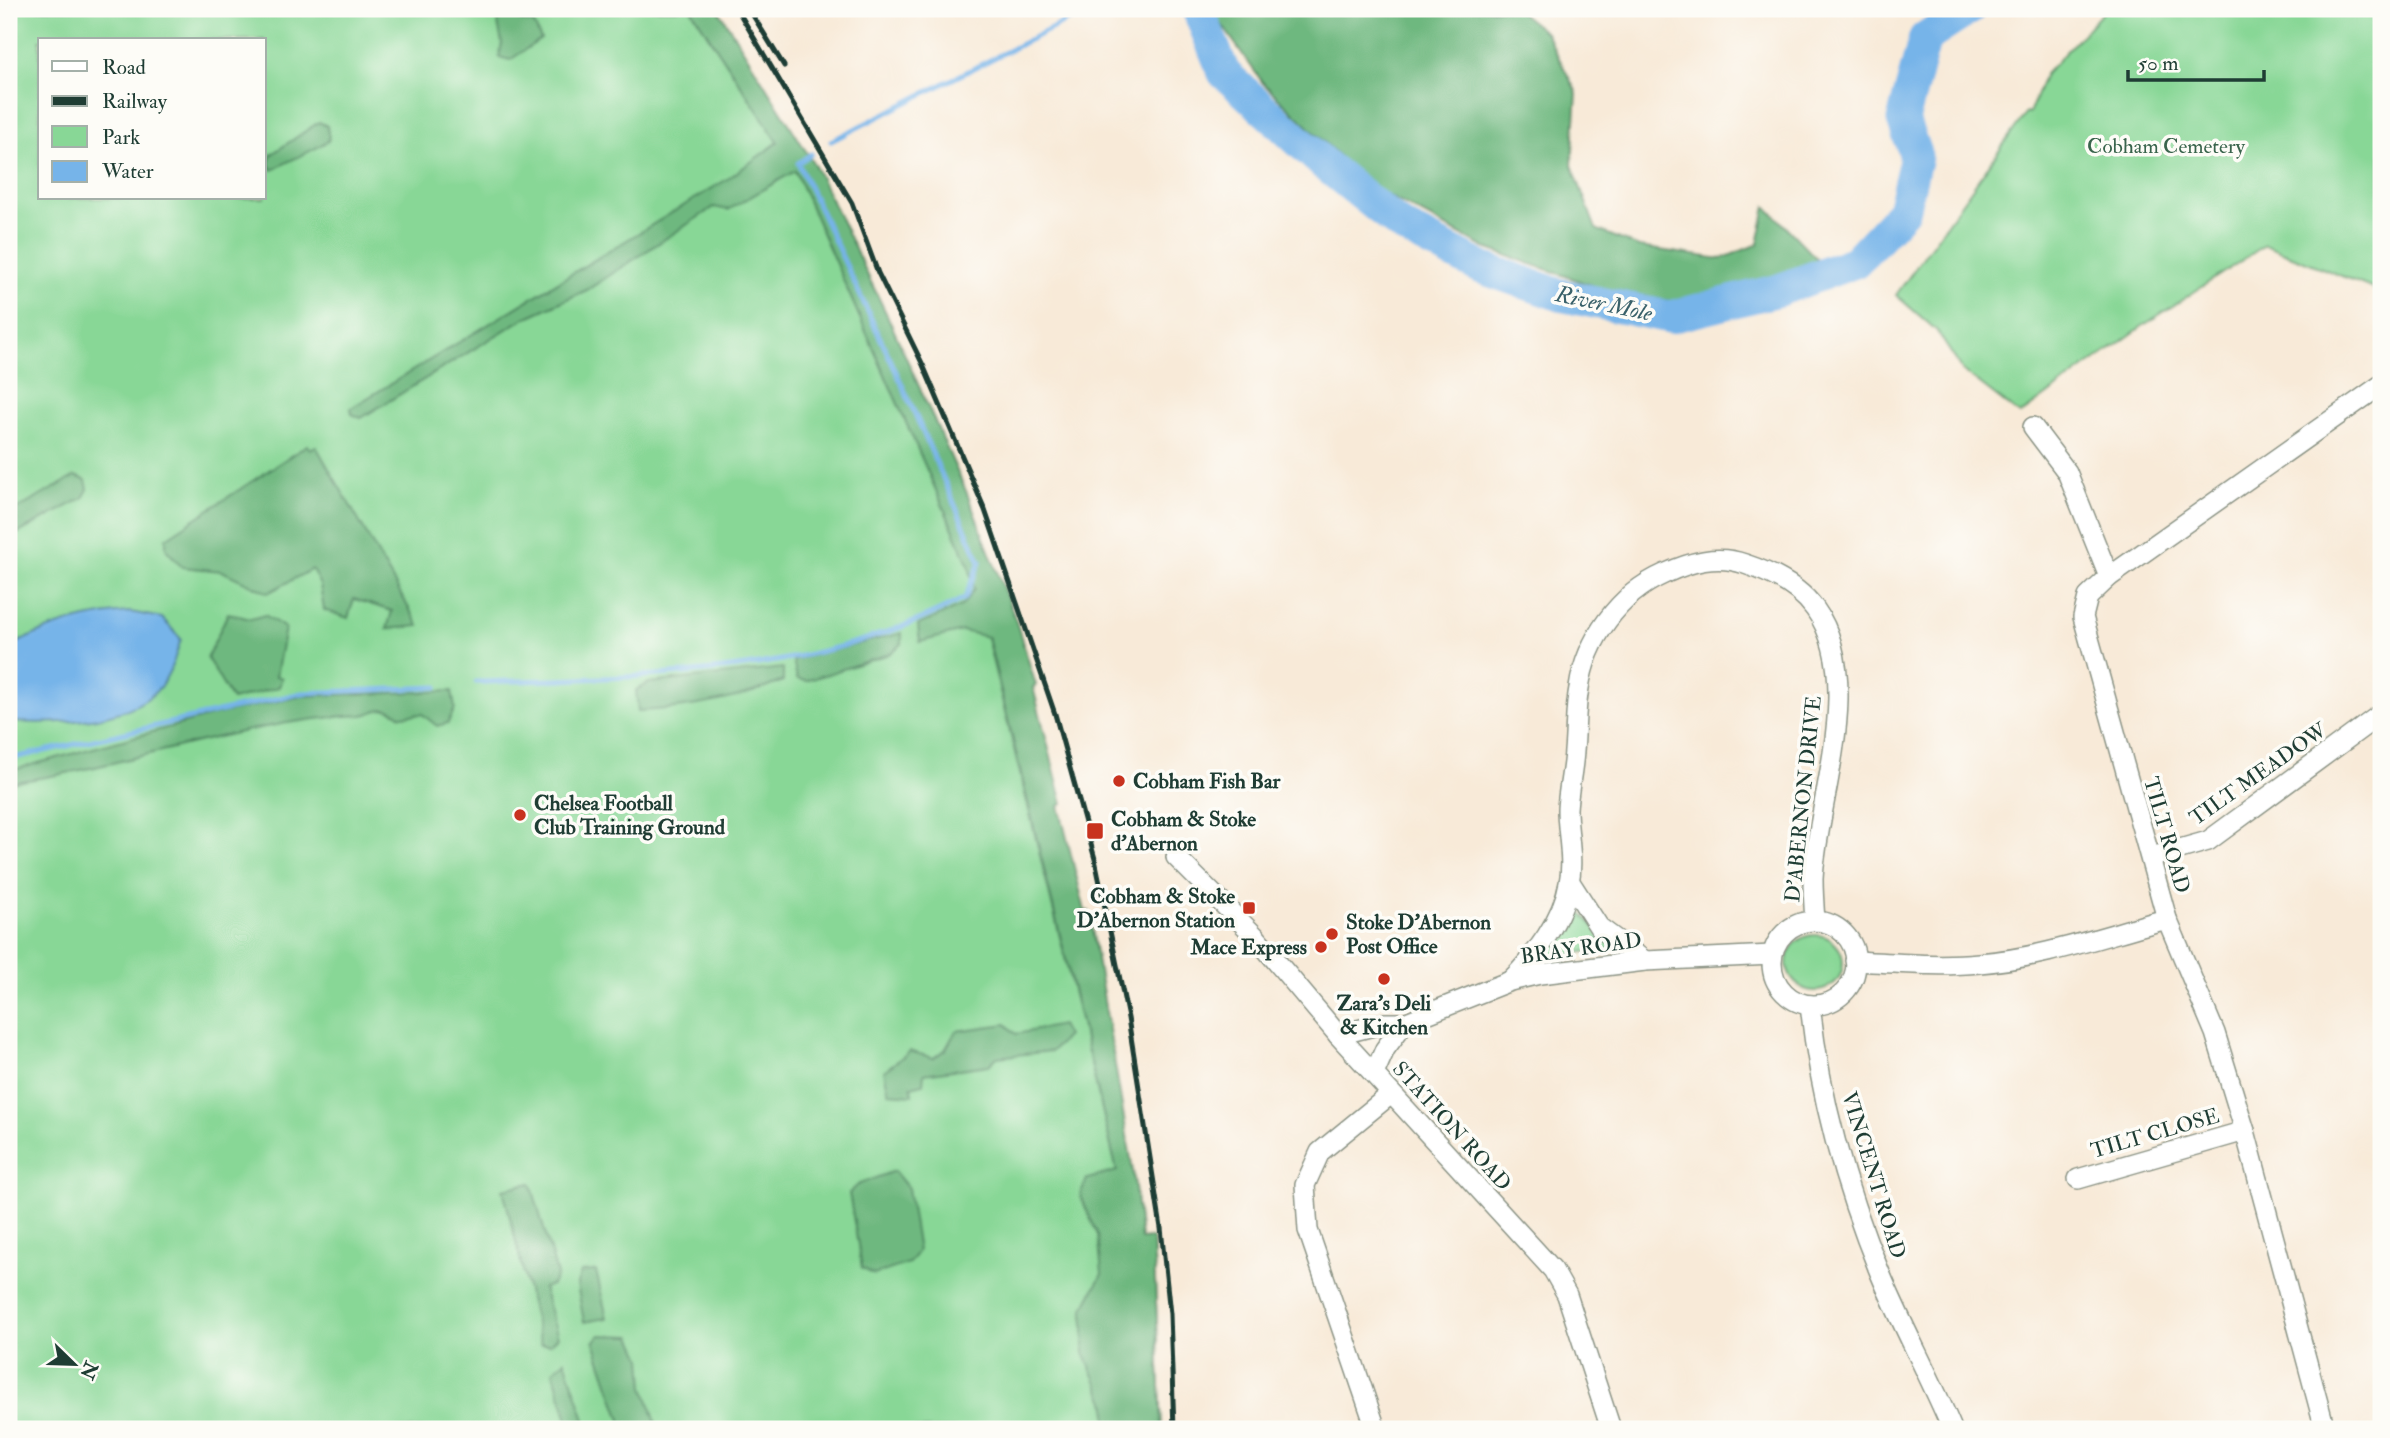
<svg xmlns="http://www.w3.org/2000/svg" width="2390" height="1438" font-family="'IM FELL Double Pica',serif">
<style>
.green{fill:#88d796;stroke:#548a65;stroke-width:2;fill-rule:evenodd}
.forest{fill:#6eb87f;stroke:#467a5a;stroke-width:2}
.water{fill:#76b4e9;stroke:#4a788e;stroke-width:2}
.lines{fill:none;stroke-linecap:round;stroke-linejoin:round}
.stream{stroke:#76b4e9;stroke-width:5}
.river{stroke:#76b4e9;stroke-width:33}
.minor-casing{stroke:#8c9486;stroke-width:22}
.minor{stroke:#fff;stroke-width:19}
.rail{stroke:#1f3d34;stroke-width:5}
.poi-dot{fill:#c8321e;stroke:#fdfcf7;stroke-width:2.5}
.labels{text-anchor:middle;stroke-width:7;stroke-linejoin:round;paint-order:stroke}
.park-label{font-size:21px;fill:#39644c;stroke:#fdfcf7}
.street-label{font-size:21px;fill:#1f3d34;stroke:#fdfcf7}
.poi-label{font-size:21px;font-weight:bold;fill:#1f3d34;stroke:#fdfcf7;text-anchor:start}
.water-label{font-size:23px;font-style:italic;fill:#39616a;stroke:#fdfcf7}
</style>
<rect width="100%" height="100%" fill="#fdfcf7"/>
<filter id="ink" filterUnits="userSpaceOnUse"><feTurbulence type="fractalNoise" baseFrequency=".0143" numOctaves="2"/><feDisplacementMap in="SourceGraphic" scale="14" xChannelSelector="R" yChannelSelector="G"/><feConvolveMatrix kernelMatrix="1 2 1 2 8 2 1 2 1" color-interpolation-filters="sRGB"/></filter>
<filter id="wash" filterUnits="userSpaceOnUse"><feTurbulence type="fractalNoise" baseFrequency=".00686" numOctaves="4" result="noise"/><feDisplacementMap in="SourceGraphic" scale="28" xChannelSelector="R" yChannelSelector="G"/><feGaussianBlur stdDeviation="1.57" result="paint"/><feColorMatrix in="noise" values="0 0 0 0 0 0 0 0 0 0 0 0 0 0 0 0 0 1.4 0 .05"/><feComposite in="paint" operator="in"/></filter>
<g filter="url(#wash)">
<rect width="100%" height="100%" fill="#f8ead8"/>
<!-- green -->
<g class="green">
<path d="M9,9H691L790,159L969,565L1117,1171H1133L1141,1239L1153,1238L1162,1429H9ZM40,40H264V198H40Z"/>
<polygon points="2106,9 2381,9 2381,292 2265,245 2144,325 2020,415 1963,371 1936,330 1896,295 2026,113 2029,114 2045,74"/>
<polygon points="1569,899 1614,948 1538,958"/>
<circle cx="1815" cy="963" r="28"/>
</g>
<!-- forest -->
<g class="forest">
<polygon points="510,9 520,20 534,24 541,39 510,60 499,57 502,43 497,19"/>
<polygon points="691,9 718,9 814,164 887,315 966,491 1016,621 1036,685 1033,687 1063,804 1059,806 1085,911 1089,911 1133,1171 1141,1239 1153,1238 1162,1429 1107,1429 1107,1406 1084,1353 1084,1308 1102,1274 1098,1235 1080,1196 1087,1179 1117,1171 988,637 962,631 920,642 918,625 963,605 974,589 969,565 795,171 728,210 714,207 587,290 523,319 361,418 352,414 351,408 729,178 778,142"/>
<polygon points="1216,9 1516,9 1546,33 1577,93 1572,165 1596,229 1639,247 1721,259 1758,244 1766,206 1820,262 1767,280 1675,302 1597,287 1485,248 1370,186 1263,83 1217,18"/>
<path d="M319,122L327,126L329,140C311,153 292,158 273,170L268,164L272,154Z"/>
<polygon points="307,445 310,449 316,446 419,626 387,629 392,611 354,599 348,618 324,610 320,585 312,569 268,593 222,571 182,567 166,549 166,538"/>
<polygon points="75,476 86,480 88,489 83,498 9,538 9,514"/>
<polygon points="228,613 250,619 265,615 285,628 276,676 282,678 279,687 232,700 207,658"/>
<polygon points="902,633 902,644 889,654 806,681 797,679 793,660"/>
<path d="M783,668V681C736,701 689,709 638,711L636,690L649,683Z"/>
<path d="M452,691L455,708L448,723L437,726L422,714L401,716C397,713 393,710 387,709C377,708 371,714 362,715C243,720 131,766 15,782L9,787V771L218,714L302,696Z"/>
<polygon points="1006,1024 1016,1034 1061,1025 1067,1036 1052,1051 997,1057 989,1065 924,1074 923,1084 911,1087 912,1095 889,1093 884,1071 910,1051 933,1058 945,1050 956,1031"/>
<polygon points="894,1171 908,1188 918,1251 909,1263 874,1275 862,1268 849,1193 859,1184"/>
<polygon points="531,1183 557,1275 552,1285 543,1288 558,1337 550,1344 541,1344 503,1189"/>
<polygon points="596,1271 607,1318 584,1322 577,1284 581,1272"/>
<polygon points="600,1335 632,1336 642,1358 644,1387 658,1429 624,1429 594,1342"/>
<polygon points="565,1360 588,1429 571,1429 553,1371"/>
</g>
<!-- water -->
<path class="water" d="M130,612L162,618L181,639C175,658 168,683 151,696C114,724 53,724 9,722V647C46,627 89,614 130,612Z"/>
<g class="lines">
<!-- stream -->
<g class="stream">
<polyline points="831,141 1090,9"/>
<path d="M476,682C641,677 815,679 965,598L980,562L900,380L798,163L811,154"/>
<polyline points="9,759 302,693 437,687"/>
</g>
<!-- river -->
<polyline class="river" points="1198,9 1224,73 1325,165 1401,226 1482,268 1560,295 1670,317 1779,290 1855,262 1903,211 1916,156 1903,120 1925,38 1969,9"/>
</g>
</g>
<g filter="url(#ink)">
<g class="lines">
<defs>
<g id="minor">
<polyline points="2033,427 2067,472 2109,577"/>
<polyline points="1176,857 1255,936 1338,1035 1553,1270 1567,1295 1611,1429"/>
<polyline points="2152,857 2208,841 2378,716 2381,721"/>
<polyline points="1570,882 1599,927 1645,961"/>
<circle cx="1814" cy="963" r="42"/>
<path d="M1855,961C1896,963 1938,967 1979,963C2044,958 2105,935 2167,919"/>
<path d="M1510,981C1535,956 1563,919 1569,883C1574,860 1567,832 1567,809C1568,790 1573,770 1574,751C1576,730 1575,708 1579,688C1586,640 1619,594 1664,574C1690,562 1717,554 1745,564C1772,573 1799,586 1815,609C1866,680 1817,800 1813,879C1813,893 1814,907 1815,921"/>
<path d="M1810,1005C1820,1097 1845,1188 1880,1273C1902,1326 1930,1376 1952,1429"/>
<polyline points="1338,1035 1385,1023 1404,1023 1510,981 1540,974 1645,961 1772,955"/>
<polyline points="1374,1074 1385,1049 1404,1023"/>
<polyline points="2078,1179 2245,1131"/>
<polyline points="1376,1429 1308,1230 1305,1185 1320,1152 1391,1094"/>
<polyline points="2325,1429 2245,1131 2215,1033 2167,919 2083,617 2088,597 2109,577 2381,385"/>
</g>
</defs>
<!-- minor casing -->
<use href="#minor" class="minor-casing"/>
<!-- minor -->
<use href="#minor" class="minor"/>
<!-- rail -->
<g class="rail">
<polyline points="737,9 852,203 878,273 923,365 985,510 1055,714 1095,859 1128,1018 1161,1228 1170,1314 1174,1429"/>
<polyline points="749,9 784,66"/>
</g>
</g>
</g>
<!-- markers -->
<g class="poi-dot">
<circle cx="1119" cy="781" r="7"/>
<circle cx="520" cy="815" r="7"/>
<rect x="1086" y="822" width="18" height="18" rx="3.5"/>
<rect x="1242" y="901" width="14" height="14" rx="3.5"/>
<circle cx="1332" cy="934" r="7"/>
<circle cx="1321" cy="947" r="7"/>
<circle cx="1384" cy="979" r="7"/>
</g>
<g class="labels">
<!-- park labels -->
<g class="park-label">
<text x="2166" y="153">Cobham Cemetery</text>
</g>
<!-- street labels -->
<g class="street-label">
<text transform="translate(2258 774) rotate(-35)" y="7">TILT MEADOW</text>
<text transform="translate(1803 799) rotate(-84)" y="7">D'ABERNON DRIVE</text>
<text transform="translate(2167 835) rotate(74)" y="7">TILT ROAD</text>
<text transform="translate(1581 948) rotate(-8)" y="7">BRAY ROAD</text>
<text transform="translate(1452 1126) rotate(48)" y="7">STATION ROAD</text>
<text transform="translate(2155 1133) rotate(-16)" y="7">TILT CLOSE</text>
<text transform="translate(1874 1175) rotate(73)" y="7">VINCENT ROAD</text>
</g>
<!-- poi labels -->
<g class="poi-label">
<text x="1133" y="788">Cobham Fish Bar</text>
<text x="534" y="810">Chelsea Football<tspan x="534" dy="24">Club Training Ground</tspan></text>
<text x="1111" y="826">Cobham &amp; Stoke<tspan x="1111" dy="24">d'Abernon</tspan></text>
<text x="1235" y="903" text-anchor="end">Cobham &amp; Stoke<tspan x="1235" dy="24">D'Abernon Station</tspan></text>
<text x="1346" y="929">Stoke D'Abernon<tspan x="1346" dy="24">Post Office</tspan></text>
<text x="1307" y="954" text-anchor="end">Mace Express</text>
<text x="1384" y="1010" text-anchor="middle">Zara's Deli<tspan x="1384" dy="24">&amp; Kitchen</tspan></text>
</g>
<!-- water labels -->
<g class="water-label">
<text transform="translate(1604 303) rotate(12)" y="8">River Mole</text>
</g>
</g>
<!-- margin -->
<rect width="2390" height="1438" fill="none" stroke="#fdfcf7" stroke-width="35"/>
<!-- legend -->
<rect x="38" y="38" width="228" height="161" fill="#fdfcf7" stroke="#a4b0a9" stroke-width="2"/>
<rect x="52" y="61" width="35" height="10" fill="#ffffff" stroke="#a4b0a9" stroke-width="2"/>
<text x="102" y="74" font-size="21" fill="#1f3d34">Road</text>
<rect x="52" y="96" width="35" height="10" fill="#1f3d34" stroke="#a4b0a9" stroke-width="2"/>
<text x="102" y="108" font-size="21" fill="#1f3d34">Railway</text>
<rect x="52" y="126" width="35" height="21" fill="#88d796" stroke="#a4b0a9" stroke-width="2"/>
<text x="102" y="144" font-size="21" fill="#1f3d34">Park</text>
<rect x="52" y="161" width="35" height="21" fill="#76b4e9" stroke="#a4b0a9" stroke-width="2"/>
<text x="102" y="178" font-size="21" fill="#1f3d34">Water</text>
<!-- north arrow -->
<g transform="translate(74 1364) rotate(113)" stroke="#fdfcf7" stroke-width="5" paint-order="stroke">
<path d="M0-5L12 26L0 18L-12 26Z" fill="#1f3d34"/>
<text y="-10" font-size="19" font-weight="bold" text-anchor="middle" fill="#1f3d34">N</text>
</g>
<!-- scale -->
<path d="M2128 70v10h136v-10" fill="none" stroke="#1f3d34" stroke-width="3.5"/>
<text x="2138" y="70" font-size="21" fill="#1f3d34" stroke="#fdfcf7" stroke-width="5" paint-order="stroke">50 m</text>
</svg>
